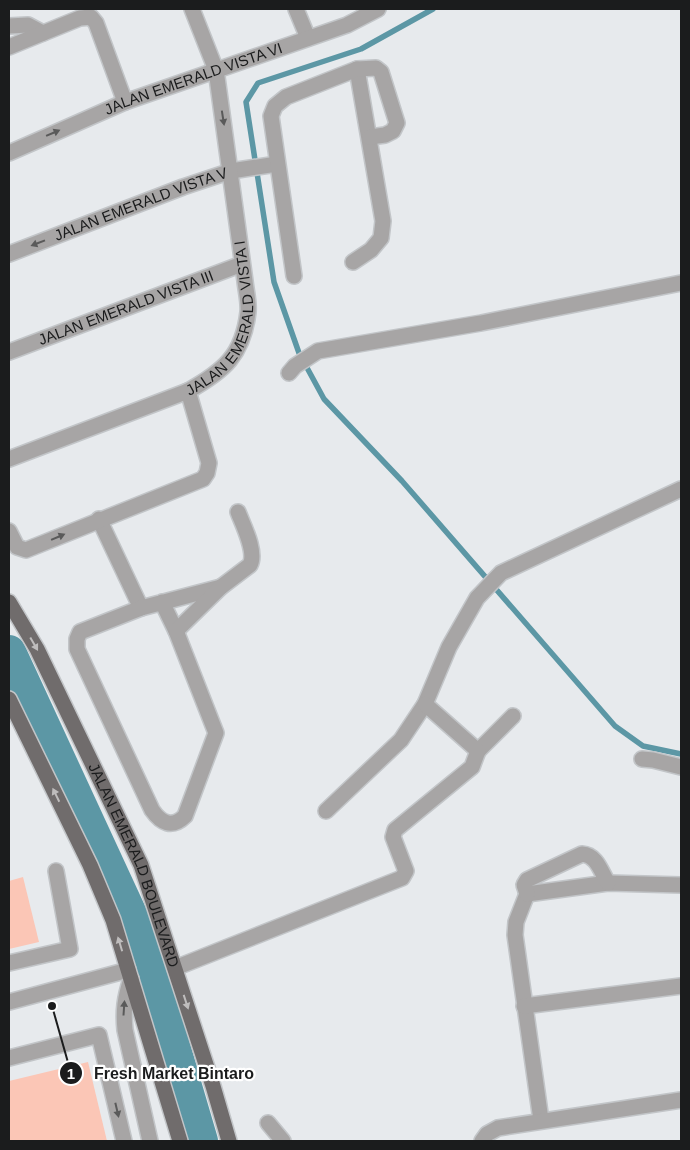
<svg xmlns="http://www.w3.org/2000/svg" width="690" height="1150" font-family="Arial,sans-serif">
<style>
.lines{fill:none;stroke-linecap:round;stroke-linejoin:round}
.stream{stroke:#5c97a5;stroke-width:5.5}
.river{stroke:#5c97a5;stroke-width:34}
.building{fill:#fbc6b6}
.minor-casing{stroke:#c2c5c8;stroke-width:18}
.major-casing{stroke:#c2c5c8;stroke-width:18}
.minor{stroke:#a7a5a5;stroke-width:15}
.major{stroke:#706c6c;stroke-width:15}
.oneway{fill:#5a5a5a}
.oneway2{fill:#bfbdbd}
.labels{text-anchor:middle;stroke-width:4.5;stroke-linejoin:round;paint-order:stroke}
.street-label{font-size:15px;fill:#1b1c1d;stroke:#fff}
.leader{fill:none;stroke:#1b1c1d;stroke-width:2}
.callout-dot{fill:#1b1c1d;stroke:#fff;stroke-width:2}
.mark-label{font-size:15px;text-anchor:middle;font-weight:bold;fill:#fff}
.callout-label{font-size:16px;text-anchor:middle;font-weight:bold;fill:#1b1c1d;stroke:#fff;stroke-width:4.5;stroke-linejoin:round;paint-order:stroke}
</style>
<rect width="100%" height="100%" fill="#e7eaed"/>
<g class="lines">
<!-- stream -->
<polyline class="stream" points="433,9 361,49 258,83 246,102 274,282 299,353 324,399 402,481 615,726 643,746 681,754"/>
<!-- river -->
<polyline class="river" points="9,652 142,940 201,1141"/>
</g>
<!-- building -->
<g class="building">
<polygon points="23,877 39,942 9,949 9,881"/>
<polygon points="88,1062 107,1141 9,1141 9,1081"/>
</g>
<g class="lines">
<defs>
<g id="minor">
<polyline points="296,9 308,38"/>
<polyline points="9,26 28,25 43,33"/>
<polyline points="9,47 80,18 91,17 96,23 125,102"/>
<path id="s1" d="M9,153L125,102L347,25L378,9"/>
<path id="s2" d="M9,254L183,187L231,171L277,164"/>
<polyline points="353,262 371,250 381,238 383,221 357,69"/>
<polyline points="294,276 271,116 275,106 286,97 357,69 376,68 381,72 397,123 393,131 385,135 370,137"/>
<path id="s3" d="M9,352L242,264"/>
<polyline points="289,373 295,366 318,351 481,323 681,283"/>
<path id="s4" d="M9,459L188,391C224,371 243,355 248,312C249,302 246,291 245,281L216,70L192,9"/>
<polyline points="99,519 141,608"/>
<polyline points="9,531 17,547 26,550 203,479 207,473 209,463 188,391"/>
<path d="M162,602L176,631L216,733L185,816C172,829 161,823 152,810L77,649V639L80,632L141,608L221,587"/>
<path d="M176,631L221,587L250,565C257,552 243,525 238,512"/>
<polyline points="478,751 513,716"/>
<polyline points="642,759 653,760 681,767"/>
<polyline points="326,811 401,740 425,704 449,647 477,598 501,573 681,489"/>
<polyline points="527,894 516,922 515,935 541,1120"/>
<polyline points="527,894 608,883 681,885"/>
<path d="M527,894L524,885L527,880L582,854C597,855 601,872 608,883"/>
<polyline points="9,963 70,949 56,871"/>
<polyline points="175,968 402,878 406,871 393,837 395,830 472,767 478,751 425,704"/>
<path d="M131,979C125,997 123,1011 125,1030L150,1141"/>
<polyline points="9,1002 128,970"/>
<polyline points="524,1006 681,986"/>
<polyline points="9,1058 99,1035 124,1141"/>
<polyline points="268,1123 283,1141"/>
<polyline points="482,1141 487,1134 498,1128 681,1100"/>
</g>
<g id="major">
<path id="s5" d="M9,602L37,649L141,865L213,1086L229,1141"/>
<polyline points="9,699 90,865 113,920 180,1141"/>
</g>
</defs>
<!-- minor casing -->
<use href="#minor" class="minor-casing"/>
<!-- major casing -->
<use href="#major" class="major-casing"/>
<!-- minor -->
<use href="#minor" class="minor"/>
<!-- major -->
<use href="#major" class="major"/>
</g>
<!-- one-way arrows -->
<defs><path id="oneway-solid" d="M-6-.8H1V-3.2L6.5 0L1 3.2V.8H-6Z" transform="scale(1.25)"/></defs>
<g class="oneway">
<use href="#oneway-solid" transform="translate(223 118) rotate(81)"/>
<use href="#oneway-solid" transform="translate(53 133) rotate(-23)"/>
<use href="#oneway-solid" transform="translate(38 243) rotate(159)"/>
<use href="#oneway-solid" transform="translate(58 537) rotate(-23)"/>
<use href="#oneway-solid" transform="translate(124 1008) rotate(-86)"/>
<use href="#oneway-solid" transform="translate(117 1110) rotate(77)"/>
</g>
<g class="oneway2">
<use href="#oneway-solid" transform="translate(34 644) rotate(60)"/>
<use href="#oneway-solid" transform="translate(56 795) rotate(-116)"/>
<use href="#oneway-solid" transform="translate(120 944) rotate(-107)"/>
<use href="#oneway-solid" transform="translate(186 1002) rotate(72)"/>
</g>
<g class="labels">
<!-- street labels -->
<g class="street-label">
<text dy="5" stroke="none"><textPath href="#s1" startOffset="199">JALAN EMERALD VISTA VI</textPath></text>
<text dy="5" stroke="none"><textPath href="#s2" startOffset="141">JALAN EMERALD VISTA V</textPath></text>
<text dy="5" stroke="none"><textPath href="#s3" startOffset="125">JALAN EMERALD VISTA III</textPath></text>
<text dy="5" stroke="none"><textPath href="#s4" startOffset="279">JALAN EMERALD VISTA I</textPath></text>
<text dy="5" stroke="none"><textPath href="#s5" startOffset="292">JALAN EMERALD BOULEVARD</textPath></text>
</g>
</g>
<!-- callouts -->
<path class="leader" d="M52 1006L71 1073"/>
<g class="callout-dot">
<circle cx="52" cy="1006" r="5"/>
<circle cx="71" cy="1073" r="12"/>
</g>
<g class="mark-label">
<text x="71" y="1079">1</text>
</g>
<g class="callout-label">
<text x="174" y="1079">Fresh Market Bintaro</text>
</g>
<!-- border -->
<rect width="690" height="1150" fill="none" stroke="#1b1c1d" stroke-width="20"/>
</svg>
